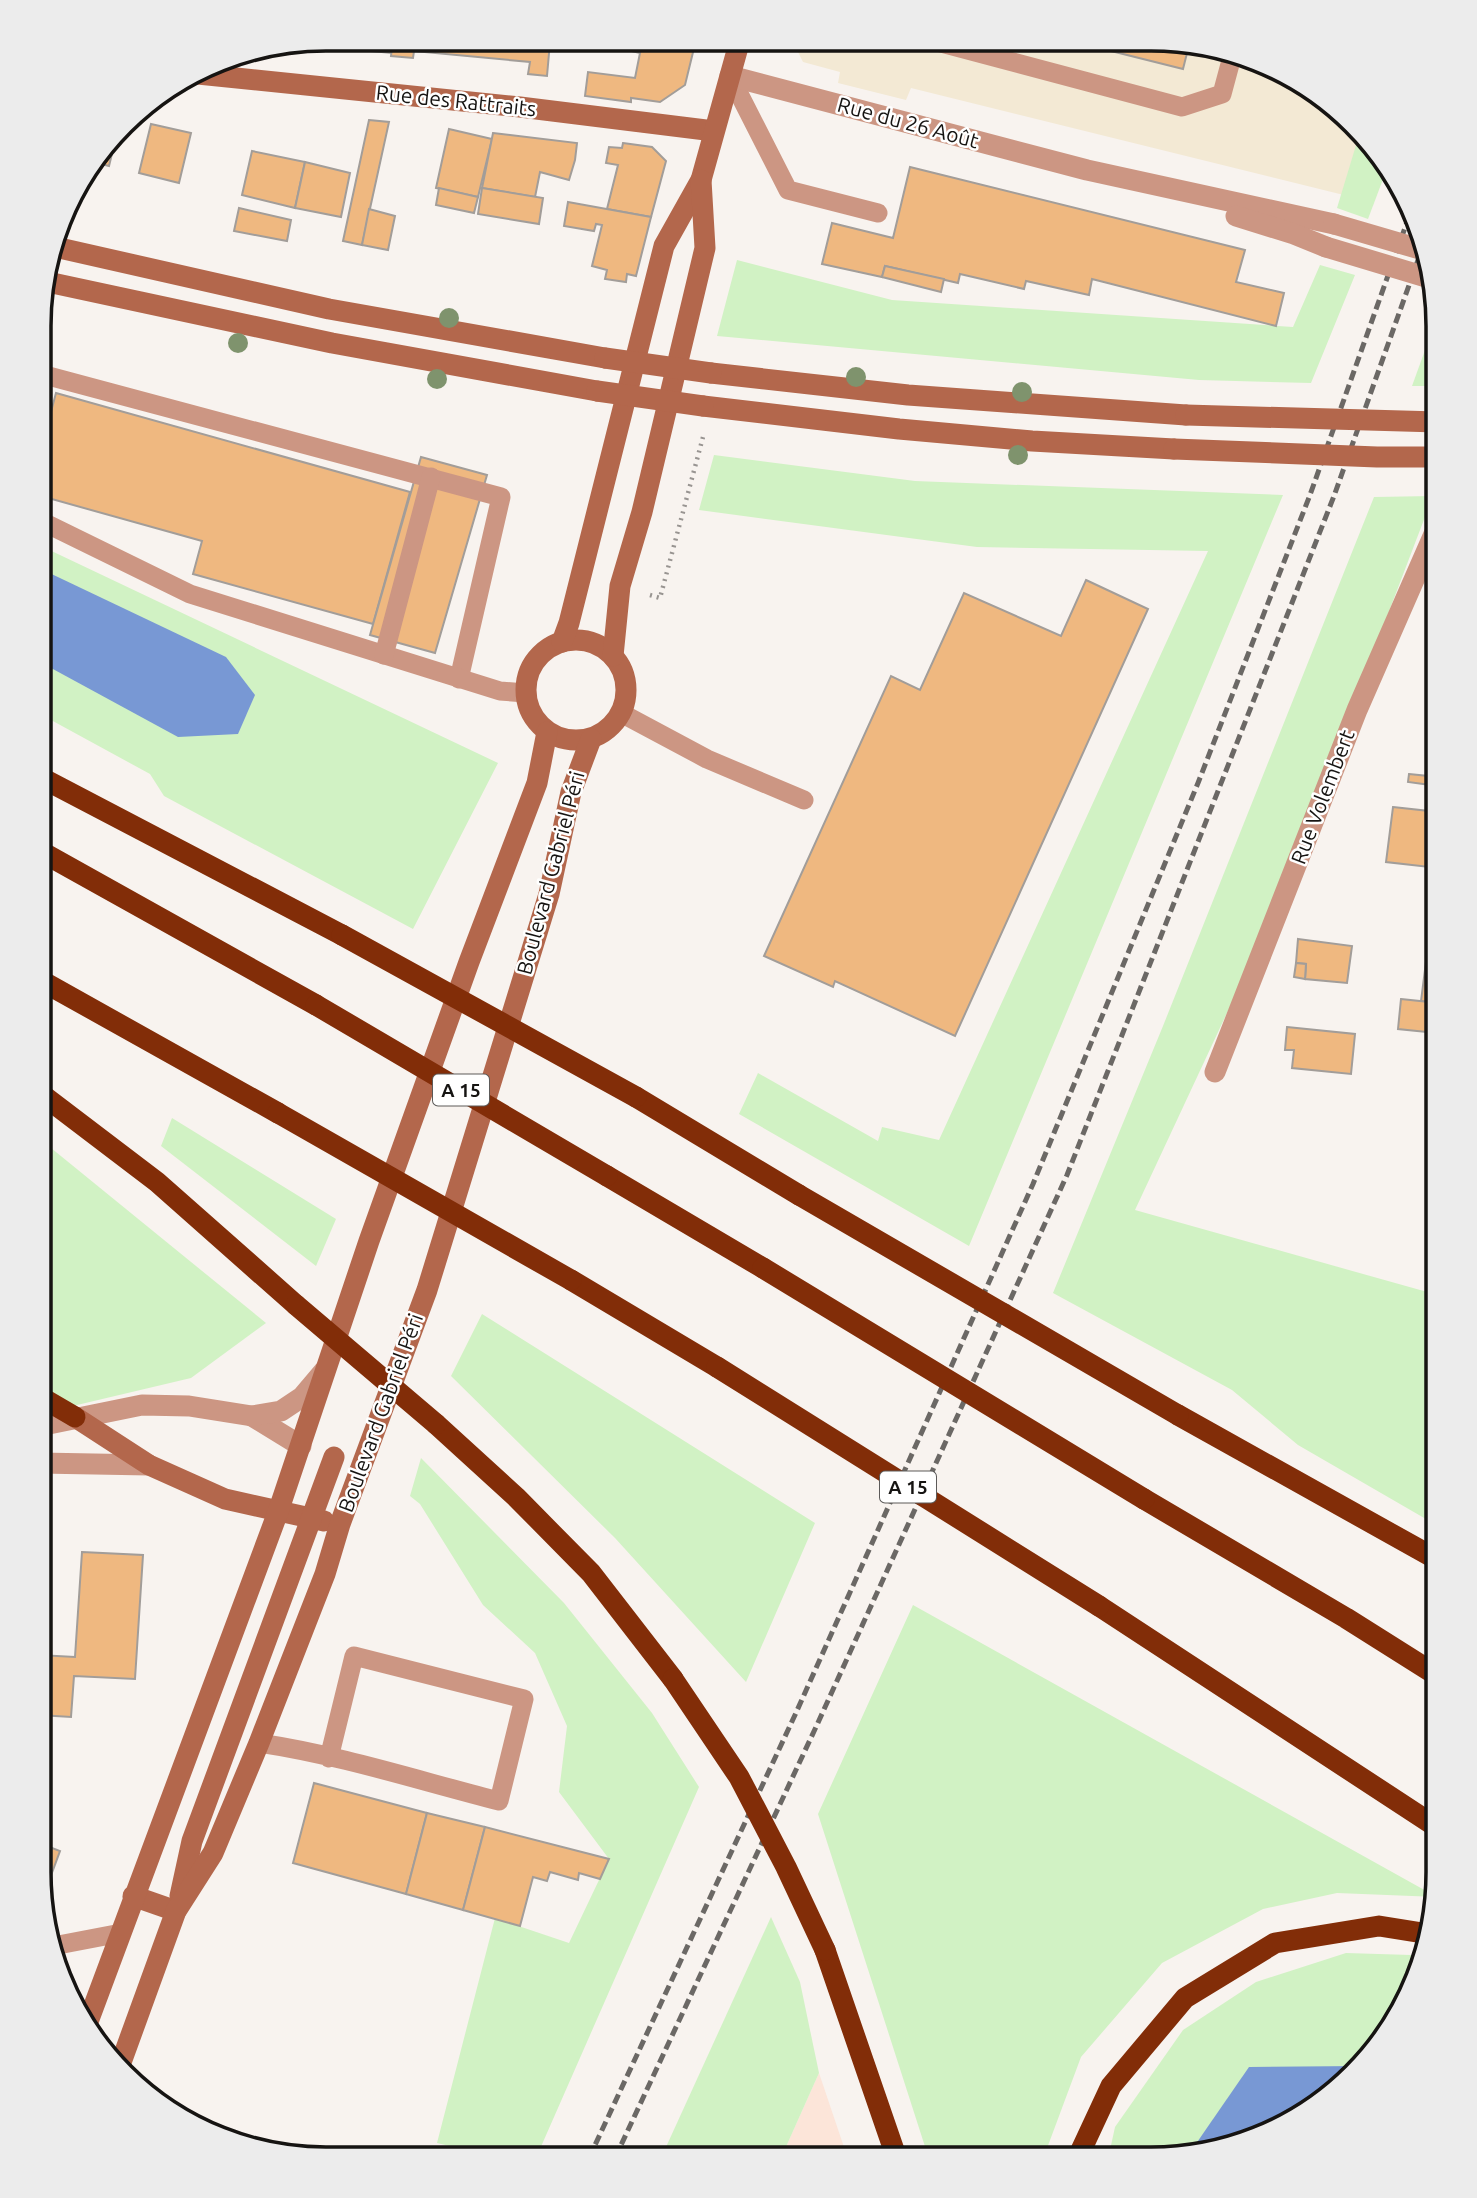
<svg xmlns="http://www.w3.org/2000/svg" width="1477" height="2198" font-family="Ubuntu,sans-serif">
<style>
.commercial{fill:#f3e9d4}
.industrial{fill:#fce5d9}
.green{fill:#d1f2c4}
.water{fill:#7898d4}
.building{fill:#efb880;stroke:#a29d99;stroke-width:2}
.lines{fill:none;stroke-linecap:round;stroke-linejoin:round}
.path{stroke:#989491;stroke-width:4.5;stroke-dasharray:2 5;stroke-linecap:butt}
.lane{stroke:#cc9683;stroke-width:19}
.street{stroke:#cc9683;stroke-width:21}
.secondary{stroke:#b3674c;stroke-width:21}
.highway{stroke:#822d08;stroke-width:21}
.rail{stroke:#6b6865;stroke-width:5;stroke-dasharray:10 5;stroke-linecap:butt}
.street-bridge{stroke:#cc9683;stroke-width:21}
.secondary-bridge{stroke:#b3674c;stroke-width:21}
.highway-bridge{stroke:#822d08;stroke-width:21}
.tree{fill:#7f936d}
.labels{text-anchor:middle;stroke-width:5;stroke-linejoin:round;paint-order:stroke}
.shield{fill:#fff;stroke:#5c5a59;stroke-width:2}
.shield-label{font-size:19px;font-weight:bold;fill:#161412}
.street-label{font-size:21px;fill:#161412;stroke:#fff}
.rim{fill:none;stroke:#161412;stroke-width:3.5}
</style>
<rect width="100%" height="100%" fill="#f8f3ef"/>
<!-- commercial -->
<polygon class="commercial" points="792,40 1189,41 1261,60 1326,98 1379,151 1372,202 911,88 906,100 838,83 840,72 803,62"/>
<!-- industrial -->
<polygon class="industrial" points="819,2073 848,2159 781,2158"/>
<!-- green -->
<g class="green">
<polygon points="1360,132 1379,151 1388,166 1368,219 1337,208"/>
<polygon points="737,260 892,300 1293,327 1320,265 1355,275 1311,383 1199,380 717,336"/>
<polygon points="1437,317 1438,386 1412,386"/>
<polygon points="714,455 915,481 1283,495 969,1246 739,1114 758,1073 878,1141 882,1127 939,1140 1208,551 977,547 699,510"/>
<polygon points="1433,496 1275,910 1135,1210 1438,1295 1438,1526 1298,1445 1232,1390 1053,1293 1163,1026 1374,497"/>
<polygon points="41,546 498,763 413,929 164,796 150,774 40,714"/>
<polygon points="172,1118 336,1219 316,1266 161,1146"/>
<polygon points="40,1139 266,1323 191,1378 39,1414"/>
<polygon points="482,1314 815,1523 746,1682 615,1538 451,1376"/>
<polygon points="421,1458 564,1603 652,1713 699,1787 536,2158 500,2158 437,2143 495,1918 569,1943 609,1859 559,1792 567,1726 535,1653 483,1605 420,1504 410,1496"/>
<polygon points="913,1605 1437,1897 1337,1893 1263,1909 1162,1963 1081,2057 1043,2159 929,2159 818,1814"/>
<polygon points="771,1917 800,1982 819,2073 781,2158 661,2158"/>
<polygon points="1346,1953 1411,1955 1424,1959 1379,2047 1326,2100 1261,2137 1152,2159 1108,2159 1115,2127 1183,2030 1256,1982"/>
</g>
<!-- water -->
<g class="water">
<polygon points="41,569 226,657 255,695 238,734 178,737 40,662"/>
<polygon points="1360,2066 1326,2100 1261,2137 1191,2151 1249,2067"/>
</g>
<!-- building -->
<g class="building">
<polygon points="326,38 393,39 391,53 309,45 309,41"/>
<polygon points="393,39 522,39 550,42 547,76 528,74 530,62 414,51 413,58 391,56"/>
<polygon points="586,40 586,39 696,40 685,85 660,102 631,98 631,102 585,96 588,72 635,78 640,53"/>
<polygon points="1071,41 1190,41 1183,69"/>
<polygon points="369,120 389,122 362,245 343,241"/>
<polygon points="151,124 191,133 179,183 139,173"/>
<polygon points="449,129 492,139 478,197 436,188"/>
<polygon points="117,133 109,166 93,162"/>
<polygon points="493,133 577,143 575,160 569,180 540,172 535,197 482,188"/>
<polygon points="623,143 652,147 666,161 651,217 607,209 618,165 606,163 609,147 622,148"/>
<polygon points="252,151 305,162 295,208 242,195"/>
<polygon points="305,162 350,173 341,217 295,208"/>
<polygon points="910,167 1245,250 1236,282 1284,293 1276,326 1092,279 1089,295 1026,281 1024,289 960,274 958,283 885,266 882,277 822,264 832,223 893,238"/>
<polygon points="439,188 478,197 474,213 436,205"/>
<polygon points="482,188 543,198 539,224 478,214"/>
<polygon points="568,202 651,217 636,276 627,274 626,282 605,279 607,270 592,266 602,225 596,224 594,231 564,226"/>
<polygon points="239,208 291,220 287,241 234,231"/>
<polygon points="369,209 395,216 388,250 362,245"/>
<polygon points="885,266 944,279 941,292 882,277"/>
<polygon points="56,393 410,492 373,624 193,574 202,541 41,496 41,449"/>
<polygon points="421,457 487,475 435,653 370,635"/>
<polygon points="1086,580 1148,609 955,1036 835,981 833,987 764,956 891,676 920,690 964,593 1061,636"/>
<polygon points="1436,610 1438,610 1438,671 1428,670"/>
<polygon points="1409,774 1438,777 1438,786 1408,782"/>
<polygon points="1393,807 1438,812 1438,868 1386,862"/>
<polygon points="1298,939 1352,946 1347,983 1305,979 1306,964 1296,963"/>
<polygon points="1427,954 1438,956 1438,1003 1421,1001"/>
<polygon points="1296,963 1306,964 1305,979 1294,977"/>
<polygon points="1401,999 1438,1003 1436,1033 1398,1029"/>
<polygon points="1287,1027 1355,1034 1351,1074 1292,1068 1294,1050 1285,1050"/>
<polygon points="82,1552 143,1555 135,1679 74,1676 71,1717 39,1715 39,1655 75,1657"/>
<polygon points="314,1783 427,1813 406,1894 293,1863"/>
<polygon points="427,1813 485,1827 463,1910 406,1894"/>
<polygon points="485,1827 609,1859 600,1879 579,1873 578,1880 550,1872 547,1881 533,1877 520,1926 463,1910"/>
<polygon points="39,1843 60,1851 43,1897 38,1872"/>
</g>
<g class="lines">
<!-- path -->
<polyline class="path" points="650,595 660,598 703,437"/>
<!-- lane -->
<g class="lane">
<polyline points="930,40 1182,107 1222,94 1233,53"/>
<polyline points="730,76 788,190 878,213"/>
<polyline points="41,374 501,497 459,679"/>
<polyline points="41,521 190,594 500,691 526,693"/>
<polyline points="384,655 431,477"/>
<polyline points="621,713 707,759 804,800"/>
<path d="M259,1743C340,1755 420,1781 499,1801L524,1699L354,1656L329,1758"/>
<polyline points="53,1946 121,1933"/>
</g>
<!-- street -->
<g class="street">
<polyline points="730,76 1087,170 1334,224"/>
<polyline points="1236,216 1294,234 1326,247"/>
<polyline points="1215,1072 1357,710 1438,525"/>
<polyline points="252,1416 301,1446"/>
<polyline points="39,1426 142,1405 189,1406 252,1416 281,1411 302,1397 324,1371"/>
<polyline points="39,1463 149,1465"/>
</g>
<!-- secondary -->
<g class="secondary">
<polyline points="198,74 520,107 714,131"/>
<polyline points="55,247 329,309 605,358"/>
<polyline points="43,281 332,343 597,391"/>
<polyline points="711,373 908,395 1186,415"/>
<polyline points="703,406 899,429 1032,441 1174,449"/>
<circle cx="576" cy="690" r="50"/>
<polyline points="562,642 569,623 664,246 701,180 740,40"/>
<polyline points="613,656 620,586 642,512 705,248 701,180"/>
<polyline points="75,1417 149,1465 225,1499 324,1521"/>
<polyline points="133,1896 176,1911"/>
<polyline points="180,1896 192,1841 334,1457"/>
<polyline points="86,2027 278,1512 369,1241 469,962 537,783 547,732"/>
<polyline points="119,2068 176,1911 213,1853 259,1743 325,1574 340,1524 427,1290 549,894 571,792 591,739"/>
</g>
<!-- highway -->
<g class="highway">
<polyline points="40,777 342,935"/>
<polyline points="40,851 316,1005"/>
<polyline points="40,980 278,1113"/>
<polyline points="40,1093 157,1182 296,1305"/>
<polyline points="636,1097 799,1195"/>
<polyline points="607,1176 763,1268"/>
<polyline points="571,1280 717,1367"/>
<polyline points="39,1396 75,1417"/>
<polyline points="1178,1415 1438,1560"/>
<polyline points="436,1424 516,1497 591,1573 673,1679"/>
<polyline points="1144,1499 1346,1618 1438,1676"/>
<polyline points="1099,1606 1438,1828"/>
<polyline points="825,1950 897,2159"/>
<polyline points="1077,2159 1111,2086 1185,1998 1275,1943 1379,1926 1429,1934"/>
</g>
<!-- rail -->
<g class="rail">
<polyline points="589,2158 795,1715 1033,1184 1198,783 1310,495 1412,208"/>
<polyline points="615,2158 816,1727 1067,1175 1334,496 1423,246"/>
</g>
<!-- street-bridge -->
<g class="street-bridge">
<polyline points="1334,224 1423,250"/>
<polyline points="1326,247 1429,278"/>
</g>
<!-- secondary-bridge -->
<g class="secondary-bridge">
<polyline points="605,358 711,373"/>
<polyline points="597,391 703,406"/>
<polyline points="1186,415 1438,422"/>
<polyline points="1174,449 1377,457 1438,457"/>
</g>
<!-- highway-bridge -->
<g class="highway-bridge">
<polyline points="342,935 636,1097"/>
<polyline points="316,1005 607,1176"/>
<polyline points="278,1113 571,1280"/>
<polyline points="799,1195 1178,1415"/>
<polyline points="763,1268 1144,1499"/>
<polyline points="296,1305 436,1424"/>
<polyline points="717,1367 1099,1606"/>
<polyline points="673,1679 739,1777 786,1867 825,1950"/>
</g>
</g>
<!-- trees -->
<g class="tree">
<circle cx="449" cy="318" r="10"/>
<circle cx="238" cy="343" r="10"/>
<circle cx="856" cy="377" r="10"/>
<circle cx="437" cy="379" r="10"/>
<circle cx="1022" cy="392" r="10"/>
<circle cx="1018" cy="455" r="10"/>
</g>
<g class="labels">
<!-- shield labels -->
<g class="shield">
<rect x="433" y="1074.5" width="56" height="31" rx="5"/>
<rect x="880" y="1471.5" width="56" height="31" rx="5"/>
</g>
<g class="shield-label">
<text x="461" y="1097">A 15</text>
<text x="908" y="1494">A 15</text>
</g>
<!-- street labels -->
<g class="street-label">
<text transform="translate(456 101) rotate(6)" y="7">Rue des Rattraits</text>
<text transform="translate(908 123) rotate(15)" y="7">Rue du 26 Août</text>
<text transform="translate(1323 797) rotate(-69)" y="7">Rue Volembert</text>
<text transform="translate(551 873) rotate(-75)" y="7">Boulevard Gabriel Péri</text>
<text transform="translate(381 1413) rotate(-70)" y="7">Boulevard Gabriel Péri</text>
</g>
</g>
<!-- crop -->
<path d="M0 0H1477V2198H0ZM326 51H1151A275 275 0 0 1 1426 326V1872A275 275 0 0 1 1151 2147H326A275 275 0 0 1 51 1872V326A275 275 0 0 1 326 51Z" fill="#ececec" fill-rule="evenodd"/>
<path class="rim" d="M326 51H1151A275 275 0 0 1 1426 326V1872A275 275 0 0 1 1151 2147H326A275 275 0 0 1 51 1872V326A275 275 0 0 1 326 51Z"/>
</svg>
